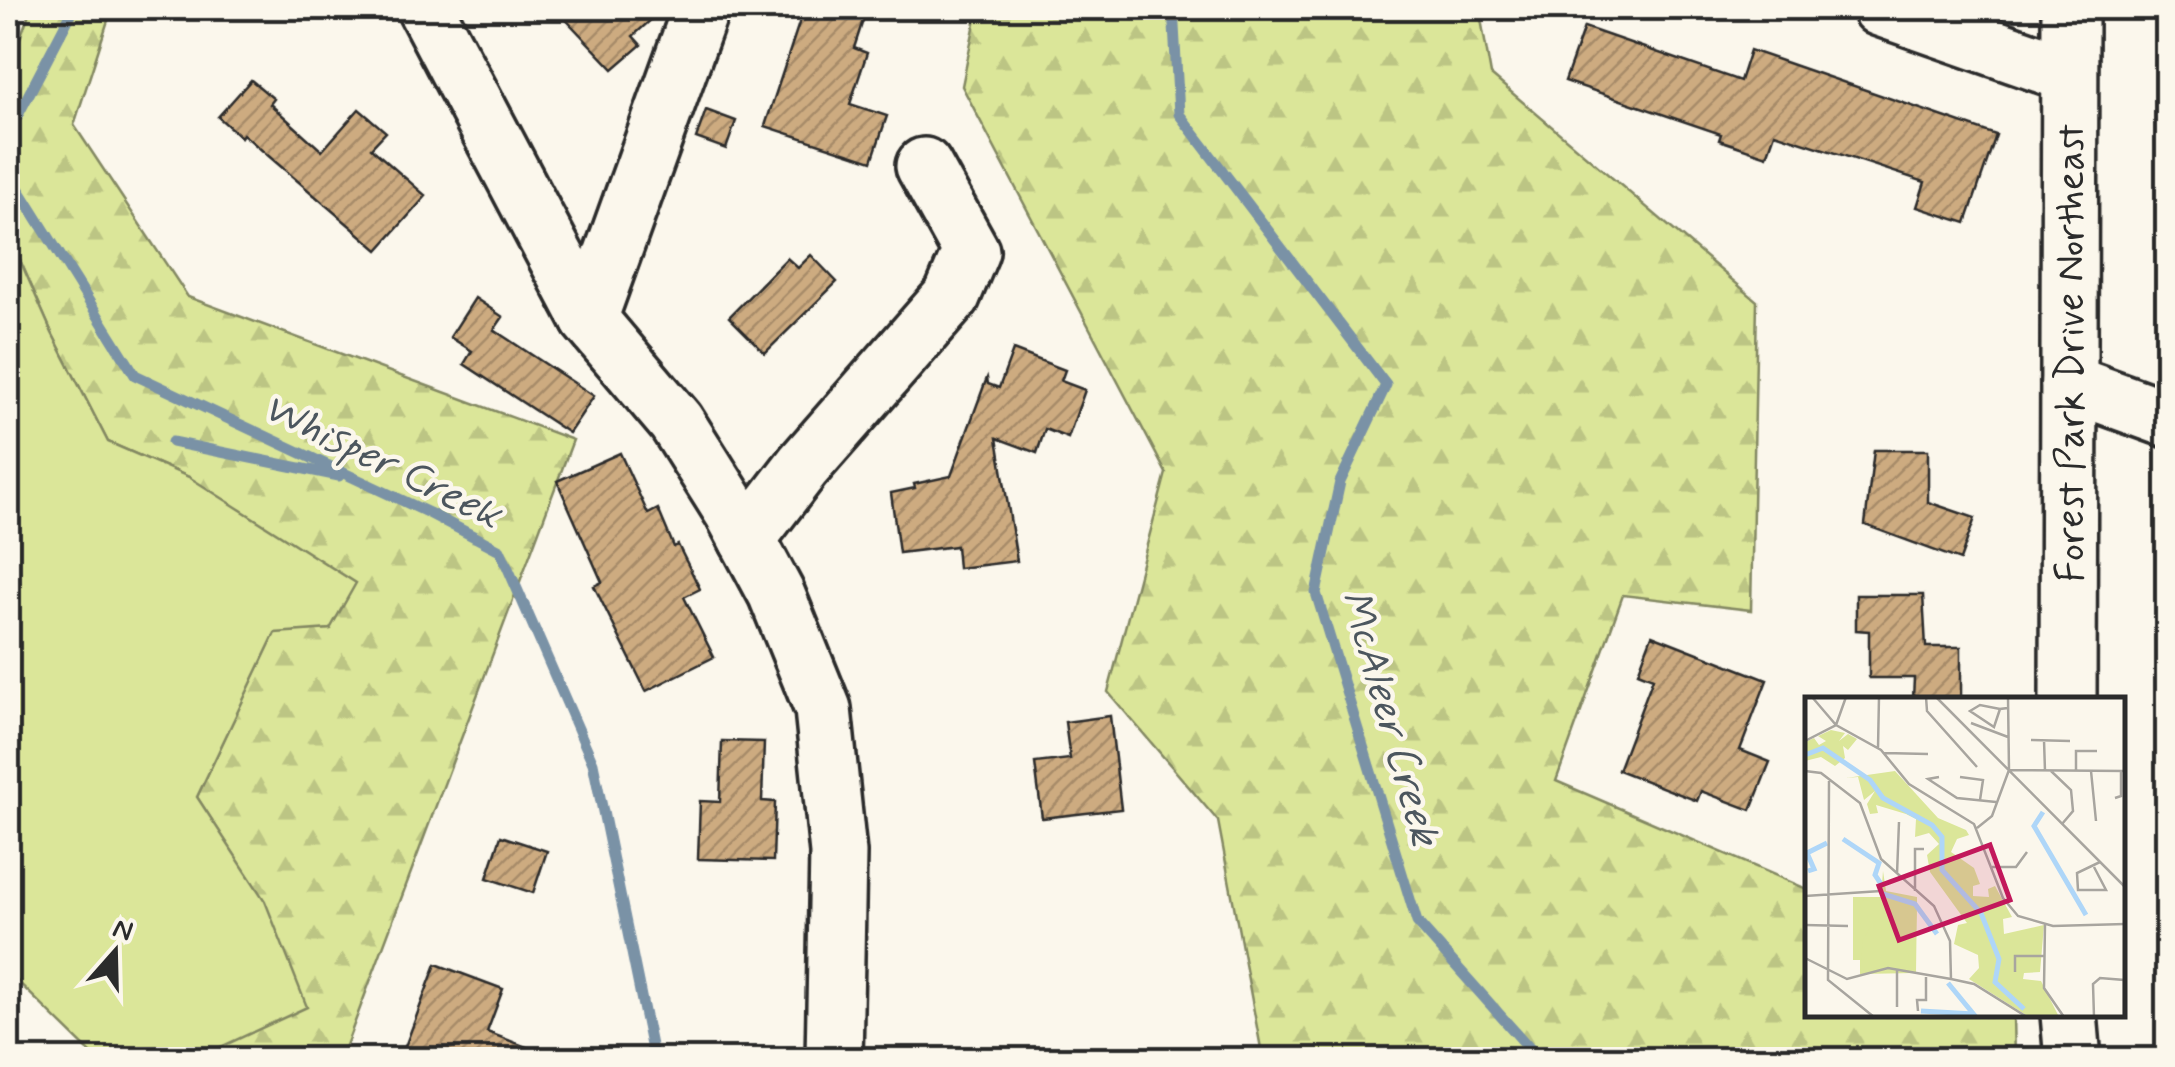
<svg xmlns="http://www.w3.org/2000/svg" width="2175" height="1067" font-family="Mynerve,sans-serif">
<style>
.forest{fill:url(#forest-firs);stroke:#838862;stroke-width:2.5}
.pitch{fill:#dbe699;stroke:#838862;stroke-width:2.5}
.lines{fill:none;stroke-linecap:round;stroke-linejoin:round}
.stream{stroke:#7a92a6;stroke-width:11}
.building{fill:url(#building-hatch);stroke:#2b2b2b;stroke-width:2.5}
.minor-casing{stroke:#2b2b2b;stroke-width:62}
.minor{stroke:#fbf7ec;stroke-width:55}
.labels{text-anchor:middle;stroke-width:9;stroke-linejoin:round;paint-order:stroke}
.street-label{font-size:40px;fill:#2b2b2b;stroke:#fbf7ec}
.water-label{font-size:42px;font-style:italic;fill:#4c565e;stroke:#fbf7ec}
.inset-river{fill:none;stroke:#aed6f8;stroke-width:5}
.inset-road{fill:none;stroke:#a8a59f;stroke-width:2.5}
.view{fill:#c2185b;fill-opacity:0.15;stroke:#c2185b;stroke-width:5}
.inset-edge{fill:none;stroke:#2b2b2b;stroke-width:5}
</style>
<defs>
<pattern id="forest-firs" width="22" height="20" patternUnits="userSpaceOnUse" patternTransform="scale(2.5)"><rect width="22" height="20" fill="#dbe699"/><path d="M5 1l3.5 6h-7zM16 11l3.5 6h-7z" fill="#bcc584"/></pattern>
<pattern id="building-hatch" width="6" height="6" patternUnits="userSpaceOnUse" patternTransform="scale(2.5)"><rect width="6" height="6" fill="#cdab80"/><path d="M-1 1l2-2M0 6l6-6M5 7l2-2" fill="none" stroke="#a78b69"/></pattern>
</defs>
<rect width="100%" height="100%" fill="#fbf7ec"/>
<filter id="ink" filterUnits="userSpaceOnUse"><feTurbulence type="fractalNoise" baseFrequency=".01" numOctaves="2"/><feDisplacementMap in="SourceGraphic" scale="20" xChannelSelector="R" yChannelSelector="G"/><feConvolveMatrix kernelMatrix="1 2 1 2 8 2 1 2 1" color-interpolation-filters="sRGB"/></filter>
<g filter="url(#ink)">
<!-- forest -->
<g class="forest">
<polygon points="31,8 112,8 74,125 188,297 573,440 341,1059 187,1059 258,891 197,797 275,632 330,629 189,477 108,442 52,333 16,251 8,245 8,71"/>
<polygon points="978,8 1479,8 1491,75 1757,301 1751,610 1623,595 1556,781 1807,889 1808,1014 2013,1015 2014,1059 1263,1059 1218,821 1108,692 1166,473 962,86"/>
</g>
<!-- pitch -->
<polygon class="pitch" points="8,246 16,251 52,333 108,442 189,477 356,583 330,629 275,633 197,797 265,901 307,1007 195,1059 97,1059 8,972"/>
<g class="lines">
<!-- stream -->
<g class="stream">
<polyline points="1173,8 1179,114 1386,385 1340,482 1316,593 1417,922 1540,1060"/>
<polyline points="8,134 74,8"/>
<polyline points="8,172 135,375 429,513 500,550 593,763 654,1060"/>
<polyline points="172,442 339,476"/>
</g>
</g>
<!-- building -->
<g class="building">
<polygon points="555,8 664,8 633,36 641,45 613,69"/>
<polygon points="804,8 867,8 854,48 867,53 850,104 887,116 872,161 765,126"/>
<polygon points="1584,27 1740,81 1750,50 1996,135 1966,223 1917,207 1925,182 1775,133 1767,156 1719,140 1721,134 1565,81"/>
<polygon points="251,80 274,99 270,104 322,151 359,109 386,132 371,148 426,196 378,250 243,134 241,137 218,117"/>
<polygon points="706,110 736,121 726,149 696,138"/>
<polygon points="811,255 837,282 765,353 729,317 787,258 798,268"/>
<polygon points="475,298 503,317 494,330 594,396 569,433 464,364 472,351 450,337"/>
<polygon points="1013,350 1065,370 1061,381 1085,390 1068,438 1045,429 1037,453 997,438 1017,561 958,568 956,546 899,553 891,493 915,488 914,484 951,476 985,383 987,378 988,384 999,388"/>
<polygon points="1874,450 1928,450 1928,502 1975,518 1960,560 1865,525"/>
<polygon points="620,453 648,514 658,509 674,547 678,545 700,589 684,597 714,657 646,691 594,586 602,582 557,481"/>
<polygon points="1856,595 1923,595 1926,647 1961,647 1961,699 1913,699 1914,678 1869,678 1869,631 1856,630"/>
<polygon points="1652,635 1767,680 1740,750 1770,762 1751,810 1701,791 1697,801 1618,770 1653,678 1638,672"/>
<polygon points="1110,716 1121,809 1042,818 1035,763 1070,759 1065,722"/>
<polygon points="722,741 764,742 762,801 775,802 773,861 698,859 700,801 720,802"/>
<polygon points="501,836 547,851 533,893 487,878"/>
<polygon points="436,964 503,989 487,1032 553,1057 552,1060 400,1060"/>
</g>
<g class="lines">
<defs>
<g id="minor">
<polyline points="425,8 589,319 676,422 732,511 776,593 823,709 838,853 834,1060"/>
<polyline points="1880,8 2069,74"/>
<polyline points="589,319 701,8"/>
<polyline points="2069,383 2168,419"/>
<polyline points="747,539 803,466 952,296 971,251 924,166"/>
<polyline points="2068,700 2070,8"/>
<polyline points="2069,1014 2073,1060"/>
</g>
</defs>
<!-- minor casing -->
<use href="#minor" class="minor-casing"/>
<!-- minor -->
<use href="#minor" class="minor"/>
</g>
</g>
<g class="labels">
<!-- street labels -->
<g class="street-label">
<text transform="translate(2069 353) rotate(-90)" y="14">Forest Park Drive Northeast</text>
</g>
<!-- water labels -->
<g class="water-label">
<text transform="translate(383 459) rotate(26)" y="15">Whisper Creek</text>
<text transform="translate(1392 717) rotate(74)" y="15">McAleer Creek</text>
</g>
</g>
<!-- overview -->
<g transform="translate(1805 697)">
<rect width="320" height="320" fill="#fbf7ec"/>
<path d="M48,200H112L111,276L55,277V263H48Z" fill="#dbe699"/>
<path d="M26,33L40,36L34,44L43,37L52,42L43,53L38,49L40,61L30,69L16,60L0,64V45L9,41L14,48L21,44L13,39ZM90,74L133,121L161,133L164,138L152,142L146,155L169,171L175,187L168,189V199L184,200L183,192L190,189L207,220L198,222L199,237L239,228L235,275L219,276L218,282L236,284L254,320H224L164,282L174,271L173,258L149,247L153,228L162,226L125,175L122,158L134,147L124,136L110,140L111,122L101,117L71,108L73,116L65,117L62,107L70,94L59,103L53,80L41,81ZM78,174L81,194L112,200L110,271L101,253L108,234L100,216L76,200ZM48,200H59L53,226L67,228L58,242L55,277V263H48Z" fill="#dbe699"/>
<path d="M75,200L103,212L99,225L109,234L101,242L53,226L56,205Z" fill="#dbe699"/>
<path class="inset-river" d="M0,58L18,51L65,83L78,101L127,128L137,140V173L176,216L194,262L190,285L219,312M238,115L229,129L281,218M38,142L74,166L70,178L78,190M3,174L9,172L2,156L22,146M78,197L110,207L132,237M143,286L171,320M116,314L169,317"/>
<path class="inset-road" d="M7,0L31,28L76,53L104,87L169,127L198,201L213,219L248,229L320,227M121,0L122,14L172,70M131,0L320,190M195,12L175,8L165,14L189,30L195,12L203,11M166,26L203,40M226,43L265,44M239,43L240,74M0,44L31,28L41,0M73,51L74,0M79,56L123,57M204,73L320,74M0,74L16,76L55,106L76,162L129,209L145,244L146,282L169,287L222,320M246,74L266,93L268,114L257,127M271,74V54H292M286,74L291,124M134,80L123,82L152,101L191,105M155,80L178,83L175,103M24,84L23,283L69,320M310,101L316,99V74M172,131L187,119L204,73L203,0M187,170H211L222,155M289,170L301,193H273L272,176L295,165M92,177L94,125M110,194V152H119M0,199L76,194M240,227L239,291L259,320M0,228L43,229M0,261L42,282L83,271L146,282M210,275V259H240M92,310V273M113,314L112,303H121V280M289,320L288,287L295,281L319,283V320"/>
<path class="view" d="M185,148L205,203L94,243L74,189Z"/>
<rect width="320" height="320" class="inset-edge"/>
</g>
<!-- margin -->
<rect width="2175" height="1067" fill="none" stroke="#fbf7ec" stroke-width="40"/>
<rect x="20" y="20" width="2135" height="1027" fill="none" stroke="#2b2b2b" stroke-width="4" filter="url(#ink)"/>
<!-- north arrow -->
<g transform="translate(115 952) rotate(20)" stroke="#fbf7ec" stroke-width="8" paint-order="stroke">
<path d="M0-8L18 38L0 25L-18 38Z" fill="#2b2b2b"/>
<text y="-15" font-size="28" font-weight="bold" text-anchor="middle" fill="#2b2b2b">N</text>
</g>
</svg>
